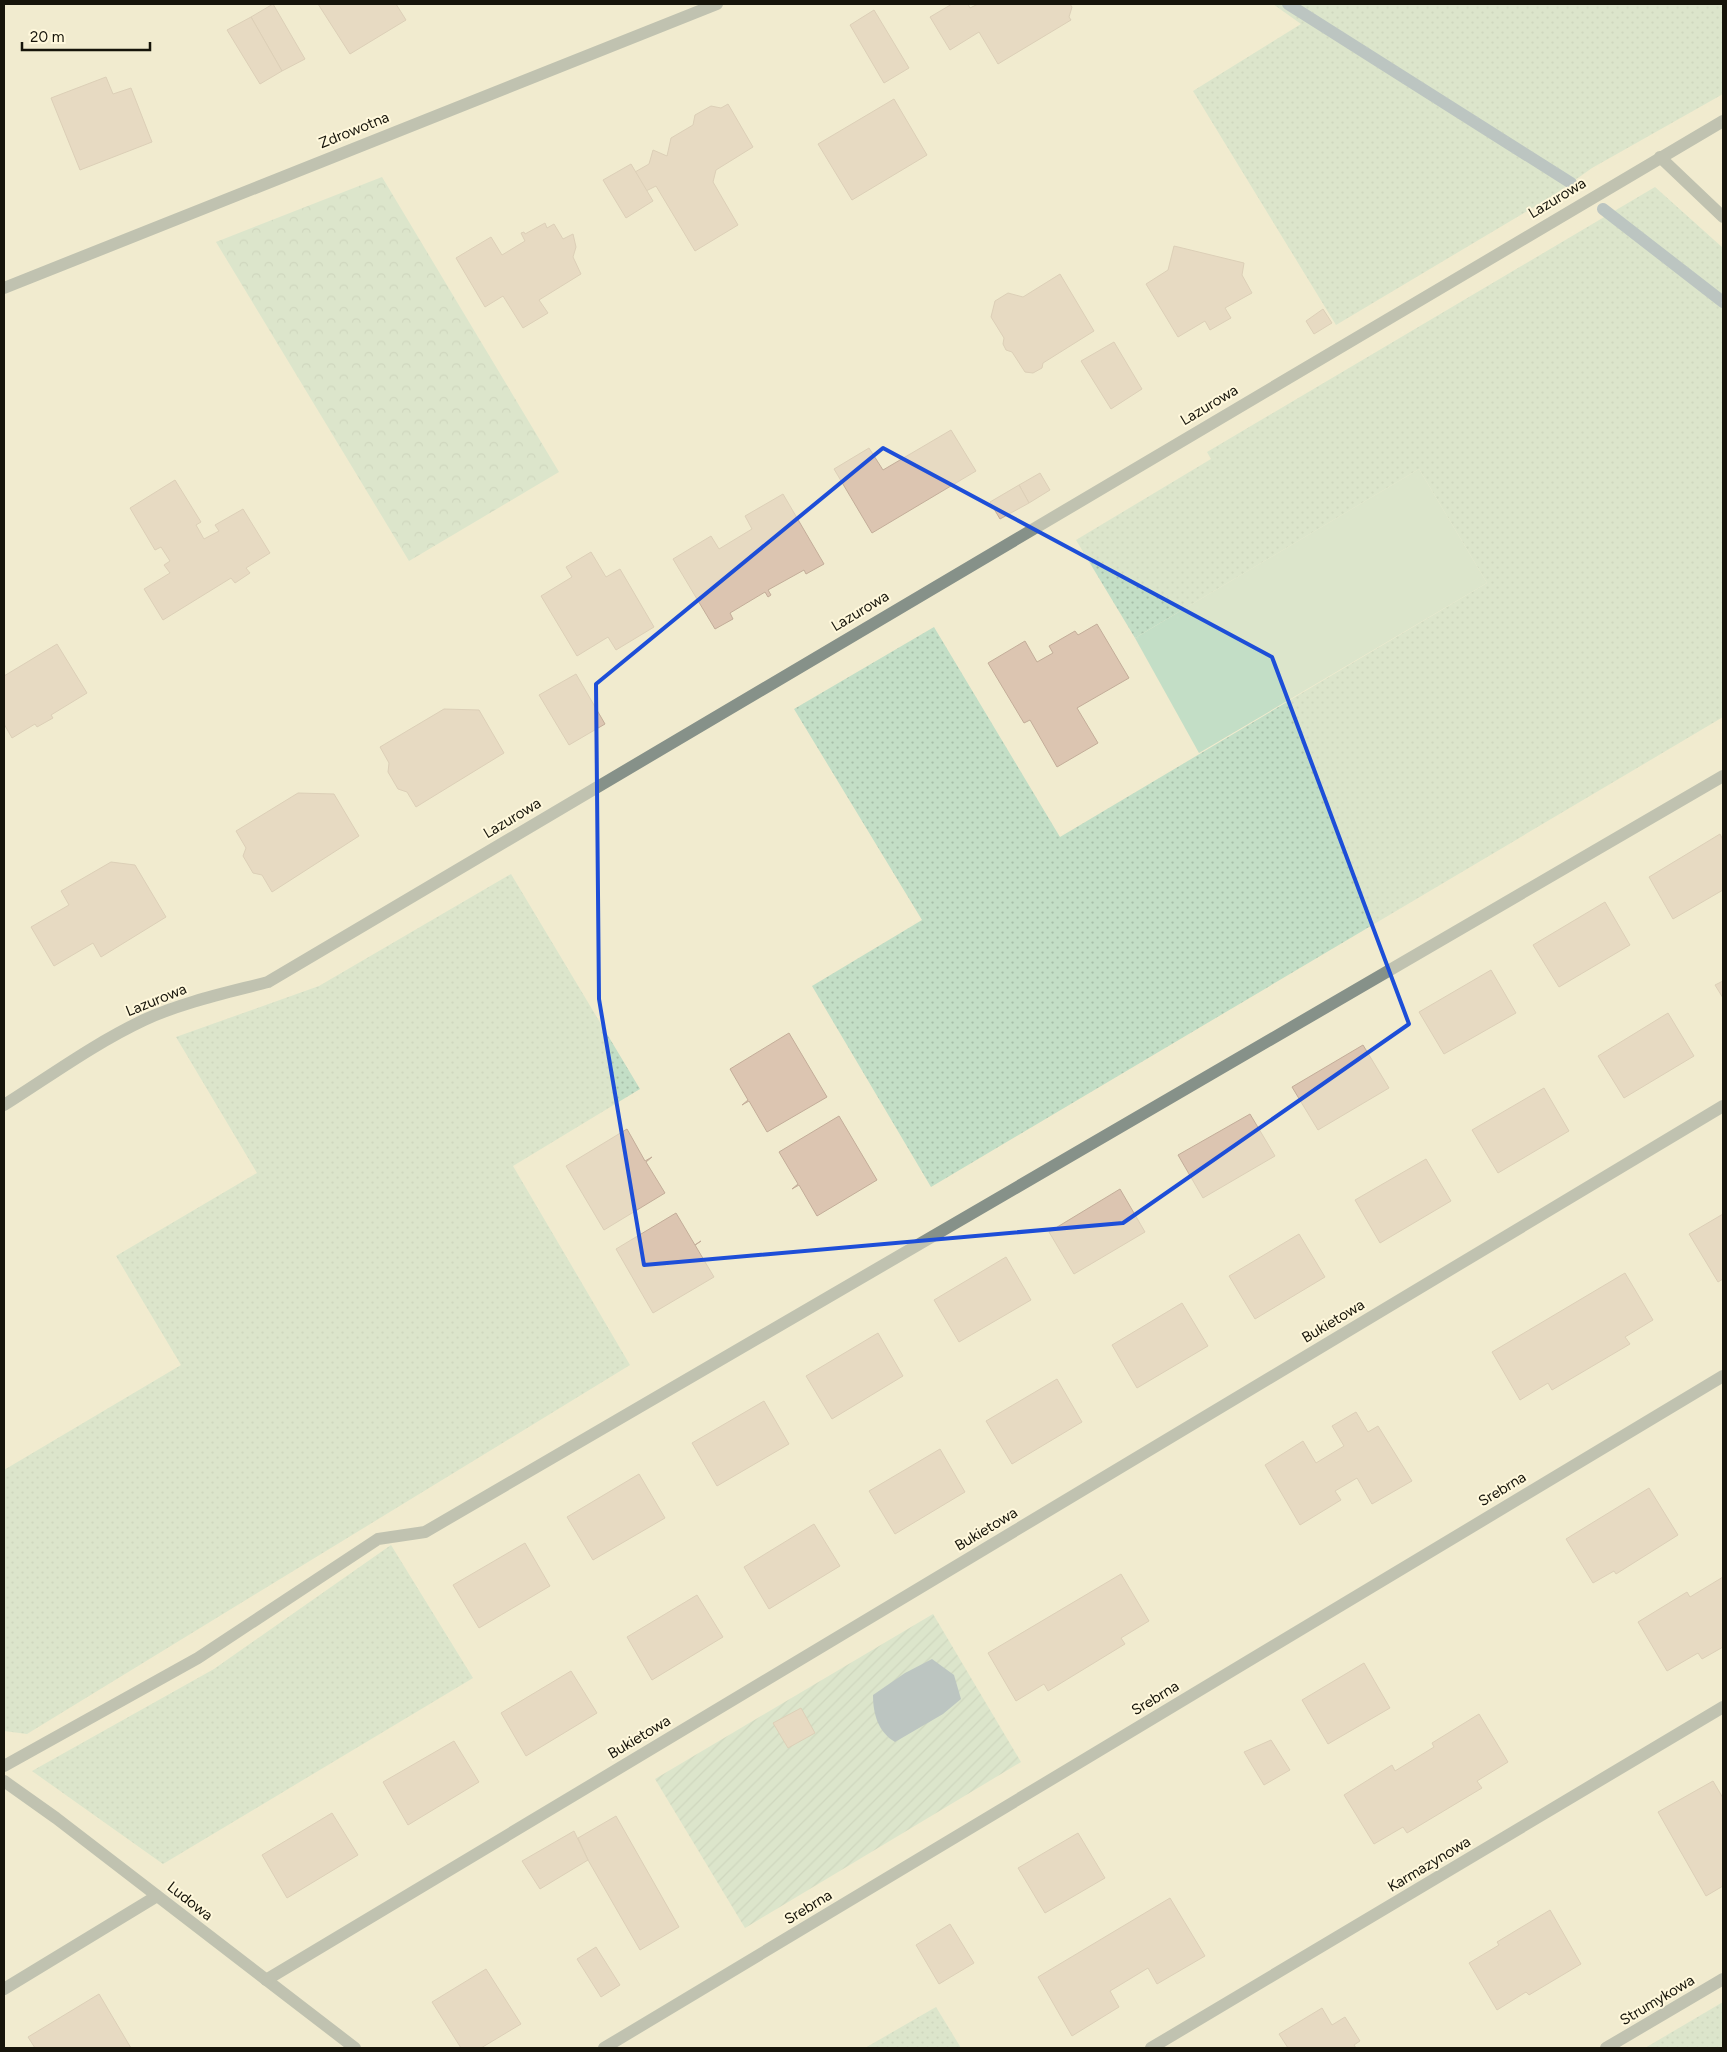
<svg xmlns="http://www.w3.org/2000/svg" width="1727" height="2052" font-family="Figtree,sans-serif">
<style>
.grass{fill:url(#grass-dots)}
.forest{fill:url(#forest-crowns)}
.garden{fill:url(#garden-furrows)}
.pitch{fill:#c3dec6}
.water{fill:#7d98b0}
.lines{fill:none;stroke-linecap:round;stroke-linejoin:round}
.stream{stroke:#7d98b0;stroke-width:12}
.building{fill:#dcc5b1;stroke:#c3ad99}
.minor{stroke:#869189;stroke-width:12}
.marked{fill:none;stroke:#1d4ed8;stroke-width:4;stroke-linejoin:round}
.labels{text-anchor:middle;stroke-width:4;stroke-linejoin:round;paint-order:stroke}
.street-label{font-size:15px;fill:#16140a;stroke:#fff8dc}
</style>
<defs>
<pattern id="grass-dots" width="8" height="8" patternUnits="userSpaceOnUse" patternTransform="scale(1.25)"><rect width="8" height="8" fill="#c3dec6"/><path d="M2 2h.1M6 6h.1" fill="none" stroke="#a7bea9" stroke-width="1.8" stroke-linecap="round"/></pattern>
<pattern id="forest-crowns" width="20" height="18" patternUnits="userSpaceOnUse" patternTransform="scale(1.25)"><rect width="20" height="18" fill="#c3dec6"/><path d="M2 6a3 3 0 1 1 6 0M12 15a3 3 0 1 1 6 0" fill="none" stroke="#a7bea9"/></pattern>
<pattern id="garden-furrows" width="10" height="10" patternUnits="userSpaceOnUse" patternTransform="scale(1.25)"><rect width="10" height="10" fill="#c3dec6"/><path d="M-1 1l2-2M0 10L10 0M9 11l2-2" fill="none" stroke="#a7bea9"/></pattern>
</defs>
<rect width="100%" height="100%" fill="#f1ebcf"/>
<!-- grass -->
<g class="grass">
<polygon points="1273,4 1723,4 1723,94 1592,168 1554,195 1336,325 1193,91 1301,24"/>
<polygon points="1655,187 1723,248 1723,717 931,1187 812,986 922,920 794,709 934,627 1060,837 1487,583 1419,469 1135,638 1076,540 1211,459 1207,452"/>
<polygon points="511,874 640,1089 513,1166 630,1365 27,1734 4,1731 4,1470 181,1365 116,1256 257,1173 176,1037 319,986"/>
<polygon points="391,1545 473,1678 163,1864 32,1771 214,1669"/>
<polygon points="1723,2002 1723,2048 1645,2048"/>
<polygon points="936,2007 961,2048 865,2048 929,2011"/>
</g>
<!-- forest -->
<polygon class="forest" points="382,177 559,472 409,561 216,242"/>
<!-- garden -->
<polygon class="garden" points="933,1614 1021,1762 745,1928 655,1779"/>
<!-- pitch -->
<polygon class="pitch" points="1419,469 1487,583 1199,753 1135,638"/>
<!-- water -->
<path class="water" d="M932,1659L954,1675L961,1699L943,1714L895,1742C878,1732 873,1714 873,1695L905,1673Z"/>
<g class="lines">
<!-- stream -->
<g class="stream">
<polyline points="1288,4 1571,183"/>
<polyline points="1603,209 1723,302"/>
</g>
</g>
<!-- building -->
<g class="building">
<polygon points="273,4 305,59 282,71 251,17"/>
<polygon points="318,4 396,4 406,20 350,54"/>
<polygon points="952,4 968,4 970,8 978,4 1070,4 1072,7 1069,17 1071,20 998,64 979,32 950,50 930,17"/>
<polygon points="874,10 909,68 884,83 850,25"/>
<polygon points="251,17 282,71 260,84 227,30"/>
<polygon points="106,77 113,94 131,88 152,142 80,170 51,98"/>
<polygon points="894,99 927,155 852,200 818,144"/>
<polygon points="728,104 753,147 716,170 713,182 738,225 695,251 656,186 646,191 635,172 649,164 653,150 667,156 671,138 693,125 695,115 711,106 721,108"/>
<polygon points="631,164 653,201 626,218 603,180"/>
<polygon points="545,223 547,228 554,224 563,239 573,234 576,247 573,257 581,274 539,300 548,313 523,328 503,296 485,307 456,258 491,237 502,255 525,241 521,233 524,232 525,234"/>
<polygon points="1174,246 1244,263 1242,275 1252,293 1225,308 1231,318 1210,330 1205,321 1178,337 1146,284 1168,270"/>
<polygon points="1060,274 1094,331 1043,363 1042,368 1033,373 1025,372 1012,352 1006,350 1003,344 1004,338 991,317 995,301 1008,293 1023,297"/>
<polygon points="1323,309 1332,323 1314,334 1306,321"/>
<polygon points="1114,342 1142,389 1111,409 1081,361"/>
<polygon points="951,430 976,471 872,533 834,469 869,448 883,470"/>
<polygon points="1040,473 1050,490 1029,503 1019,485"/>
<polygon points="175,480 201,522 196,525 204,539 219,531 215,525 243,509 270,553 246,568 250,573 235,583 231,578 163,620 144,589 170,573 164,565 170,561 161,547 155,550 130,508"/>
<polygon points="1019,485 1029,503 1000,519 990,502"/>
<polygon points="783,494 824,564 806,574 804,570 768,590 771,595 768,597 765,592 730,613 733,619 715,629 673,559 711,536 719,549 752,529 745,516"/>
<polygon points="591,552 606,577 620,569 654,627 616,650 608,637 577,656 541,596 572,577 566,567"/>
<polygon points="1097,624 1129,678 1077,708 1098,743 1057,767 1030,720 1024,723 988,663 1025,641 1037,662 1053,653 1049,646 1075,631 1078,635"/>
<polygon points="57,644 87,693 51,715 53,718 37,727 35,724 12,738 4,724 4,676"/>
<polygon points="576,674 605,724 569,745 539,695"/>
<polygon points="444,709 479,710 504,753 416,807 407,792 398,789 388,772 389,763 380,747"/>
<polygon points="298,793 334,794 359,836 272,892 262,875 253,873 243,856 246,848 236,831"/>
<polygon points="1720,834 1723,840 1723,890 1673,919 1649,877"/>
<polygon points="111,862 135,865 166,917 101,957 93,943 54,966 31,927 69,905 61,891"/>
<polygon points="1605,902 1630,945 1559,987 1533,945"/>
<polygon points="1491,970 1516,1013 1444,1054 1419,1012"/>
<polygon points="1723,981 1723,998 1715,985"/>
<polygon points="1668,1013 1694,1056 1624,1098 1598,1056"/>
<polygon points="789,1033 827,1097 767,1132 749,1101 742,1105 748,1100 730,1069"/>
<polygon points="1363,1045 1389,1088 1318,1130 1292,1087"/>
<polygon points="1544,1088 1569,1131 1498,1173 1472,1130"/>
<polygon points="1250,1114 1275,1156 1203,1198 1178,1155"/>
<polygon points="839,1116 877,1180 817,1216 799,1185 792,1189 798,1184 779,1152"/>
<polygon points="627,1129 645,1161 652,1157 646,1162 665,1193 604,1230 566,1166"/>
<polygon points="1426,1159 1451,1201 1380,1243 1355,1200"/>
<polygon points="1120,1189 1145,1232 1074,1274 1049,1232"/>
<polygon points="676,1213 695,1245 701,1241 695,1245 714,1277 653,1313 616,1249"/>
<polygon points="1723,1214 1723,1279 1718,1282 1689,1234"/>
<polygon points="1299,1234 1325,1277 1255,1319 1229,1276"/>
<polygon points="1006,1257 1031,1300 959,1342 934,1300"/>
<polygon points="1625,1273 1653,1320 1625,1337 1630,1344 1552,1390 1548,1383 1520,1400 1492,1352"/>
<polygon points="1182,1303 1208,1346 1137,1388 1112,1345"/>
<polygon points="878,1333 903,1376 832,1419 806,1376"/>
<polygon points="1057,1379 1082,1422 1012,1464 986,1421"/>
<polygon points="764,1401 789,1444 717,1486 692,1443"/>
<polygon points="1356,1412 1368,1432 1378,1426 1412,1481 1372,1504 1357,1478 1335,1491 1341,1500 1300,1525 1265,1465 1303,1441 1316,1463 1344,1446 1332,1426"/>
<polygon points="940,1449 965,1492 895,1534 869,1491"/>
<polygon points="639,1474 665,1518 593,1560 567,1517"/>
<polygon points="1649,1488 1678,1535 1616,1574 1614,1571 1593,1583 1566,1539"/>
<polygon points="814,1524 840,1566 769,1609 744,1567"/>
<polygon points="525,1543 550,1586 479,1628 453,1585"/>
<polygon points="1121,1574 1149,1621 1121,1638 1125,1644 1048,1691 1044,1684 1016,1701 988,1653"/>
<polygon points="1723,1577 1723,1647 1702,1659 1698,1653 1667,1671 1638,1622 1687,1592 1690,1597"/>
<polygon points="697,1595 723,1637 652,1680 627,1637"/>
<polygon points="1364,1663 1390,1708 1328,1744 1302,1700"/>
<polygon points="571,1671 597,1713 526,1756 501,1713"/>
<polygon points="801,1708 815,1733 788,1748 773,1723"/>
<polygon points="1479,1714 1508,1762 1477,1781 1482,1788 1407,1833 1403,1827 1374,1844 1344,1795 1392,1765 1395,1771 1434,1747 1432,1743"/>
<polygon points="1271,1740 1290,1770 1264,1785 1244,1752"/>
<polygon points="454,1741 479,1782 408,1825 383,1782"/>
<polygon points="1713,1781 1723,1798 1723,1886 1706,1896 1658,1812"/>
<polygon points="332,1813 358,1855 287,1898 262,1855"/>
<polygon points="616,1816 679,1927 640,1950 588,1860 578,1838"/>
<polygon points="574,1831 588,1860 540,1889 522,1861"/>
<polygon points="1078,1833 1105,1878 1045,1913 1018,1868"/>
<polygon points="1170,1898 1205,1956 1157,1984 1148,1968 1110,1991 1119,2007 1072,2036 1038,1977"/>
<polygon points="1550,1910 1581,1964 1529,1995 1526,1992 1497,2010 1469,1963 1499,1945 1497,1942"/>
<polygon points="950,1924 974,1963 939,1984 916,1945"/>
<polygon points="596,1947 620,1985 601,1997 577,1959"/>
<polygon points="486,1969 521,2024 481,2048 461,2048 432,2002"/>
<polygon points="99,1994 131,2048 35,2048 28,2037"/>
<polygon points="1322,2008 1332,2025 1345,2017 1360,2041 1354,2045 1356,2048 1288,2048 1279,2034"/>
</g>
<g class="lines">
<!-- minor -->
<g class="minor">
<polyline points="1660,157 1723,217"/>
<polyline points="4,288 717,4"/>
<path d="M4,1105C50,1076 95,1043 144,1020C183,1002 226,993 268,982L1723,121"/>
<polyline points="4,1766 198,1658 378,1539 425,1532 1723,776"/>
<polyline points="4,1781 56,1818 355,2048"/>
<polyline points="266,1980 1723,1106"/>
<polyline points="4,1989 157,1896"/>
<polyline points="604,2048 1723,1376"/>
<polyline points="1151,2048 1723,1707"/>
<polyline points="1606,2048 1723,1979"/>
</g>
</g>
<!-- marked area -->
<path d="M0 0H1727V2052H0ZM883,448L1272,657L1409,1024L1123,1223L644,1265L599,999L596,684Z" fill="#f1ebcf" fill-opacity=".55" fill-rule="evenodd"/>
<path class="marked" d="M883,448L1272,657L1409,1024L1123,1223L644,1265L599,999L596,684Z"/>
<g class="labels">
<!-- street labels -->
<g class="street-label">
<text transform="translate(354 130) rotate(-22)" y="5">Zdrowotna</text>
<text transform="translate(1557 198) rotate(-31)" y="5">Lazurowa</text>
<text transform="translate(1209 405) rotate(-31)" y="5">Lazurowa</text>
<text transform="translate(860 611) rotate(-31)" y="5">Lazurowa</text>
<text transform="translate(512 818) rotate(-31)" y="5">Lazurowa</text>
<text transform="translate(156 1000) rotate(-22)" y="5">Lazurowa</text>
<text transform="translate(1333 1321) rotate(-31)" y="5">Bukietowa</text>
<text transform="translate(1502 1489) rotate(-31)" y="5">Srebrna</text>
<text transform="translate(986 1529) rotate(-31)" y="5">Bukietowa</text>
<text transform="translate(1155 1698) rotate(-31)" y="5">Srebrna</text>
<text transform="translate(639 1737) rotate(-31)" y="5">Bukietowa</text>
<text transform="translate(1429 1864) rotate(-31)" y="5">Karmazynowa</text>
<text transform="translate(190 1901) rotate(38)" y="5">Ludowa</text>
<text transform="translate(808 1907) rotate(-31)" y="5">Srebrna</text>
<text transform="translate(1657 2000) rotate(-31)" y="5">Strumykowa</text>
</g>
</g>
<!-- border -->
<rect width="1727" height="2052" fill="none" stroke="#16140a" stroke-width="10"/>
<!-- scale -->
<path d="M22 42v8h128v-8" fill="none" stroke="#16140a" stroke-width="2.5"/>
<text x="30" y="42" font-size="15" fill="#16140a" stroke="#fff8dc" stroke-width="4" paint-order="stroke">20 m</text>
</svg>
